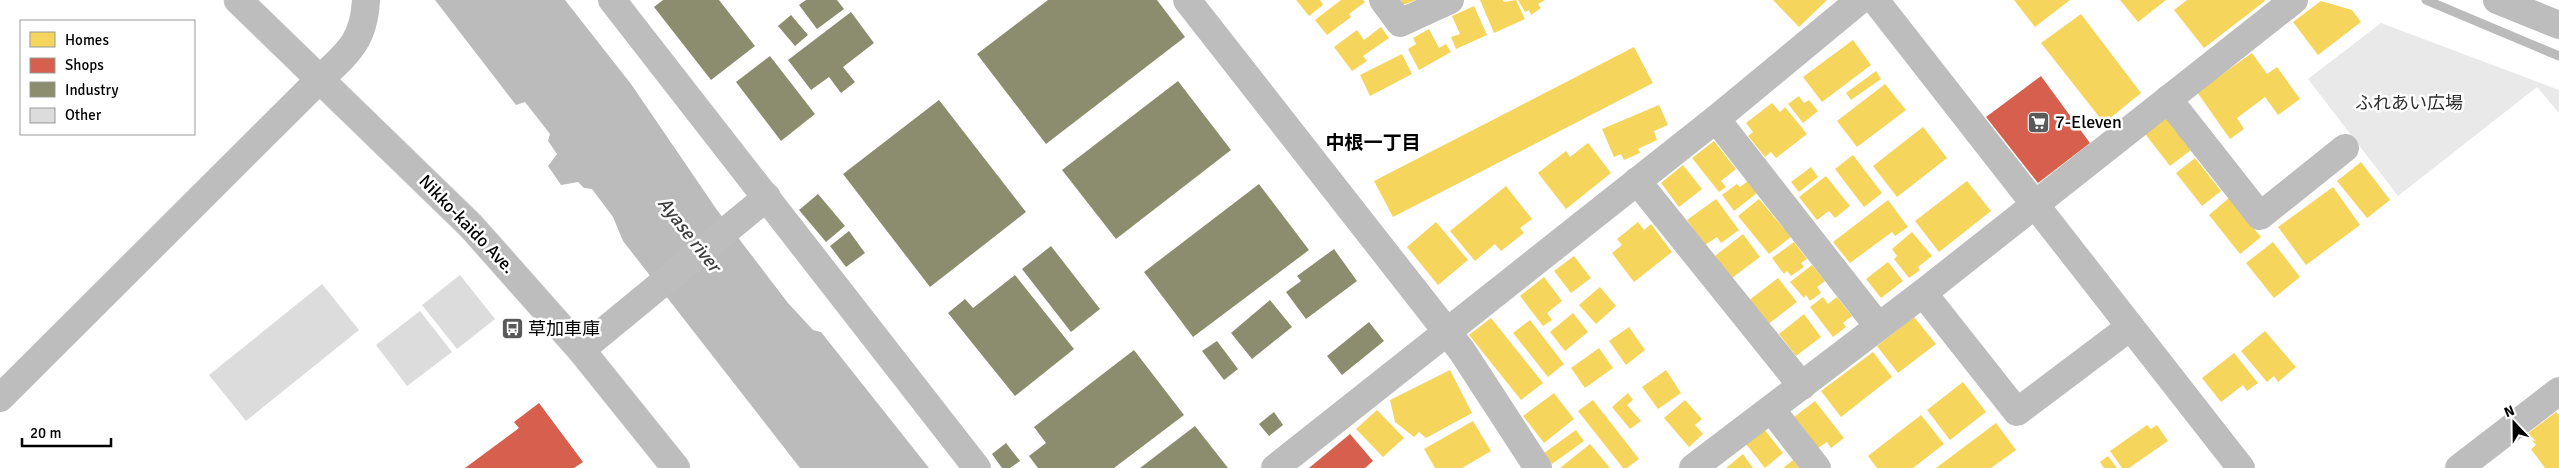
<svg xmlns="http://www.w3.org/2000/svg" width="2559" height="468" font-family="Signika,'Noto Sans JP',sans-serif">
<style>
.green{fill:#e9e9e9}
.water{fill:#bbb}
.homes{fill:#f6d55c}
.shops{fill:#d6604d}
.industry{fill:#8c8c6e}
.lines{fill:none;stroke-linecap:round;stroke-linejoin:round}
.stream{stroke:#bbb;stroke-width:9}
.building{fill:#dcdcdc}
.primary-casing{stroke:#dbdbdb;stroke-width:29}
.minor{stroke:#bdbdbd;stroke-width:28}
.tertiary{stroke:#bdbdbd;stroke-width:28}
.primary{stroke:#bdbdbd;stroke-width:28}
.labels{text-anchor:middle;stroke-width:5;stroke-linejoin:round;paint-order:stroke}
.park-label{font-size:18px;fill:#2e2e2e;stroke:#fff}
.poi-label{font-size:18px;fill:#000;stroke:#fff;text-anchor:start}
.street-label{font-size:18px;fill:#000;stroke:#fff}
.neighbourhood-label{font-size:19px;font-weight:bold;fill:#000;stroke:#fff}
.water-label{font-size:19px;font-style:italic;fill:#3f3f3f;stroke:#fff}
</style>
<rect width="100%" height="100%" fill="#fff"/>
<!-- green -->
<polygon class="green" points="2381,23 2559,90 2559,113 2537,87 2398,196 2308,79"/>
<!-- water -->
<polygon class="water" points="435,0 565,0 631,84 717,210 788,303 813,330 821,332 929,468 800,468 623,241 613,217 592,189 584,188 578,182 561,185 548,166 557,154 548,141 550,134 525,102 516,105"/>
<!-- homes -->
<g class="homes">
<polygon points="1296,0 1320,0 1323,5 1309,16"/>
<polygon points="1341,0 1363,0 1365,2 1349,14 1351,17 1327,35 1315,20"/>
<polygon points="1401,0 1416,0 1403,5"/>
<polygon points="1480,0 1503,0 1504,2 1516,0 1525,19 1494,33"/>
<polygon points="1518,0 1545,0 1538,4 1541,8 1531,15 1529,10 1525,12"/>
<polygon points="1773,0 1827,0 1799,27"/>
<polygon points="2014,0 2070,0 2035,27"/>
<polygon points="2120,0 2166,0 2138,22"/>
<polygon points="2187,0 2264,0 2265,1 2204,48 2174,10"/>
<polygon points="2321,1 2352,10 2361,22 2318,55 2293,22"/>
<polygon points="1474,6 1487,35 1456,49 1451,37 1460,34 1452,16"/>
<polygon points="2081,14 2141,93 2104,123 2041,43"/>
<polygon points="1381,27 1389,38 1363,56 1367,61 1352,71 1334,47 1357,30 1364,40"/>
<polygon points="1429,29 1439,48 1446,44 1451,52 1419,70 1408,49 1416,44 1413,38"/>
<polygon points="1853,40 1871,65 1822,102 1803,77"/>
<polygon points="1634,47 1653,83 1393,217 1374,181"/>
<polygon points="2252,53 2267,74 2277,67 2300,99 2278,115 2265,97 2237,118 2244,129 2230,139 2197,92"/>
<polygon points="1402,54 1412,74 1370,96 1360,75"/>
<polygon points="1876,71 1881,79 1851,100 1846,93"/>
<polygon points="1885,84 1906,110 1857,147 1837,121"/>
<polygon points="1799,96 1804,103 1809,100 1818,111 1803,123 1788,104"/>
<polygon points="1772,103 1780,112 1785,107 1807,134 1776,158 1771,152 1765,157 1748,136 1753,132 1746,123"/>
<polygon points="1659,105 1668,125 1654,131 1657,140 1638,149 1640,153 1624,160 1621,154 1614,157 1602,129"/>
<polygon points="2163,113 2191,150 2170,166 2142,130"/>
<polygon points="1923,127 1947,158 1897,197 1873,166"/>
<polygon points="1714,141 1736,169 1721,181 1726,187 1719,192 1692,158"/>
<polygon points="1588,143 1611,173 1566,209 1538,173 1566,151 1570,157"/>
<polygon points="1853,155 1882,193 1864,207 1835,169"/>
<polygon points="2195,158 2221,191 2202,206 2176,173"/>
<polygon points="2361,162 2390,200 2367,218 2337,181"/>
<polygon points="1683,165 1702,189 1679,207 1661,183"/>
<polygon points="1811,167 1818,177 1799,192 1791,182"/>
<polygon points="1826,176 1850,206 1835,218 1829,211 1817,220 1799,197"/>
<polygon points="1748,181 1757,193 1734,211 1722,195 1737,184 1740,187"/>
<polygon points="1967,181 1991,211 1939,252 1915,221"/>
<polygon points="1506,186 1532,219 1520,228 1524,233 1501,251 1495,244 1475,261 1450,231"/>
<polygon points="2333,187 2360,225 2306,265 2278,227"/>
<polygon points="2229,198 2261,237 2240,254 2209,215"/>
<polygon points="1716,199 1739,230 1721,243 1717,237 1705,245 1687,220"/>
<polygon points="1759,199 1791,237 1769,254 1738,216"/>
<polygon points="1888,200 1908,227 1895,236 1892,232 1850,263 1833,242"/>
<polygon points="1436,222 1468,260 1438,285 1407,247"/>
<polygon points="1638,222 1644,230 1651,224 1672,252 1634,282 1612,253 1622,245 1617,239"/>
<polygon points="1912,232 1932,256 1918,267 1920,270 1909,278 1894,259 1897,256 1892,249"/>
<polygon points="1743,234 1760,257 1732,278 1715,256"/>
<polygon points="1794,242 1807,259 1801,263 1804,267 1791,276 1787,271 1784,274 1772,258"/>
<polygon points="2273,242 2300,277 2274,298 2246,263"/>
<polygon points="1574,256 1591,278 1571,293 1554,271"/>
<polygon points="1888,262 1903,281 1881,298 1866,279"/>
<polygon points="1812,265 1825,281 1817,287 1821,293 1810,301 1806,295 1804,298 1790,282"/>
<polygon points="1544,277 1562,301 1547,313 1552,320 1543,326 1520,296"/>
<polygon points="1778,278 1797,302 1767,325 1748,301"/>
<polygon points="1600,287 1616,306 1596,324 1579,305"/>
<polygon points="1823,297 1828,304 1837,297 1852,316 1843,323 1846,327 1833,337 1810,307"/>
<polygon points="1573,313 1588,332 1565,351 1550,332"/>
<polygon points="1804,314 1821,337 1796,356 1779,334"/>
<polygon points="1914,317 1936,344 1898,373 1877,346"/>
<polygon points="1491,318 1543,383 1521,400 1469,335"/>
<polygon points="1530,320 1564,364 1548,377 1513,333"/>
<polygon points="1629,327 1645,350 1626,365 1609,341"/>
<polygon points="2265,331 2296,367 2278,382 2274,376 2267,382 2241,351"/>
<polygon points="1599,348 1613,368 1585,388 1571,368"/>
<polygon points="1873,352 1892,377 1841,417 1821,391"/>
<polygon points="2234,353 2258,383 2247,391 2243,385 2221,402 2202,378"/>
<polygon points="1450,370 1472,413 1426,438 1419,432 1414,437 1395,422 1390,400"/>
<polygon points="1666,370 1681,393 1658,409 1642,387"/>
<polygon points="1963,382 1986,412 1950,440 1927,410"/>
<polygon points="1554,393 1574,419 1544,443 1523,416"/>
<polygon points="1628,393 1633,400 1627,405 1641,421 1630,429 1612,407"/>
<polygon points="1593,400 1639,459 1627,468 1623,468 1578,411"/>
<polygon points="1685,400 1702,419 1695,425 1703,434 1689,447 1664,418"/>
<polygon points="1815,401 1844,438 1831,448 1827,442 1818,448 1794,417"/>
<polygon points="1377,410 1404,438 1383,457 1356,429"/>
<polygon points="2556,412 2559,415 2559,468 2545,468 2531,449 2536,445 2527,434"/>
<polygon points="1921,415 1944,444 1913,468 1877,468 1868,456"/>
<polygon points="1473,421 1491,451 1462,468 1435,468 1424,449"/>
<polygon points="1996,423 2016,450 1991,468 1936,468"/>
<polygon points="2147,425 2151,429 2157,425 2168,441 2129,468 2122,468 2110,451"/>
<polygon points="1764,429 1783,453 1765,468 1746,444"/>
<polygon points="1576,430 1584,441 1552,464 1544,453"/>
<polygon points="1590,444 1610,468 1560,468"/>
<polygon points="1743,454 1753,468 1726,468"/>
<polygon points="2108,456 2117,468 2104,468 2100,462"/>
<polygon points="1793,460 1799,468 1783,468"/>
</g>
<!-- shops -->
<g class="shops">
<polygon points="2041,76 2090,143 2038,183 1986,117"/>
<polygon points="539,403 583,462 574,468 465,468 519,428 514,422"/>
<polygon points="1350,434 1373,461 1365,468 1309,468"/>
</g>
<!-- industry -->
<g class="industry">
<polygon points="663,0 719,0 755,46 711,80 654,7"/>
<polygon points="806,0 837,0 844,9 817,29 799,5"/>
<polygon points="1048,0 1157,0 1185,37 1046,144 977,54"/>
<polygon points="851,12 874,43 843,67 855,82 841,93 829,77 811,90 788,60"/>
<polygon points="791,15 808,35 795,46 778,26"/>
<polygon points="770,56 815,114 781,141 736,82"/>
<polygon points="1178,81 1231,150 1116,239 1062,170"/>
<polygon points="939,100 1026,212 930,287 843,174"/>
<polygon points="1259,184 1309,250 1193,337 1144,272"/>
<polygon points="818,194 845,226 826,242 799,210"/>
<polygon points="849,231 865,253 846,267 830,246"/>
<polygon points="1051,246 1100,309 1071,332 1022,269"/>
<polygon points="1334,249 1357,281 1306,319 1286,292 1301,281 1297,276"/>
<polygon points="1015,275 1074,349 1015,396 948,313 965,299 973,308"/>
<polygon points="1270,300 1292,327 1252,359 1231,333"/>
<polygon points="1369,322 1384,341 1342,375 1327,356"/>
<polygon points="1217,341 1238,369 1224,380 1202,351"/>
<polygon points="1134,350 1184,415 1114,468 1038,468 1029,456 1046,443 1034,427"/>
<polygon points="1274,412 1283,425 1269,436 1259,424"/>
<polygon points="1195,426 1228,468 1140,468"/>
<polygon points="1006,443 1020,461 1010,468 1002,468 992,454"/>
</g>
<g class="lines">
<!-- stream -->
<polyline class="stream" points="2426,0 2559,56"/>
</g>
<!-- building -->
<g class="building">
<polygon points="460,275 495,319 457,349 422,305"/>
<polygon points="322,284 359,330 246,421 209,375"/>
<polygon points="420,311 452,352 407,386 376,345"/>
</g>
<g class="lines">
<defs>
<polyline id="primary" points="238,0 471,226 581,350 676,468"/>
</defs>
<!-- primary casing -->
<use href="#primary" class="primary-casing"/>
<!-- minor -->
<g class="minor">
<polyline points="612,0 977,468"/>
<polyline points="1187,0 1462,351 1538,468"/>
<polyline points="1383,0 1400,23 1450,0"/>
<polyline points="2497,0 2559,25"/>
<polyline points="2168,99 2260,216 2345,148"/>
<polyline points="1716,119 1878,326"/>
<polyline points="1637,181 1802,386"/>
<polyline points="1923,293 2017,412 2130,327"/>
<polyline points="581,350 767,197"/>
<path d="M0,398L321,78C349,52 364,40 366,0"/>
<polyline points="1771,409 1817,468"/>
<polyline points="1275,468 1716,119 1860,0"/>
<polyline points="1693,468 1923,293 2294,0"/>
<polyline points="2459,468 2559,391"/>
</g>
<!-- tertiary -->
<polyline class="tertiary" points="1875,0 2241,468"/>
<!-- primary -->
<use href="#primary" class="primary"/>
</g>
<!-- icons -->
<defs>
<symbol id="supermarket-square" viewBox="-11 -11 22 22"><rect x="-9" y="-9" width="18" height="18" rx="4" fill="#595959" stroke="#fff"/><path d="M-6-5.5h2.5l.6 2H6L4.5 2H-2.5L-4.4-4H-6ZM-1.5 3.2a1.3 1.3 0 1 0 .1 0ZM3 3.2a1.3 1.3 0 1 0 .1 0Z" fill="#fff"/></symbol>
<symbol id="bus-square" viewBox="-11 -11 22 22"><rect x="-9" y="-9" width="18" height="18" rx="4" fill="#595959" stroke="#fff"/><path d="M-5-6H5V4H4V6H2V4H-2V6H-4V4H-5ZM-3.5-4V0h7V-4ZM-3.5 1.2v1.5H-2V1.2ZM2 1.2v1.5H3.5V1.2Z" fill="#fff"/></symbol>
</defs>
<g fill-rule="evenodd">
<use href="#supermarket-square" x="2026" y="110" width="25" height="25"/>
<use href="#bus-square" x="500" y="316" width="25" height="25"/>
</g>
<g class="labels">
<!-- park labels -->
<g class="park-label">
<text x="2409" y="109">ふれあい広場</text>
</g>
<!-- poi labels -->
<g class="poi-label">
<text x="2055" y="128">7-Eleven</text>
<text x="528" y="335">草加車庫</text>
</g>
<!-- street labels -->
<g class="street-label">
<text transform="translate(467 224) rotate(46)" y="6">Nikko-kaido Ave.</text>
</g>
<!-- neighbourhood labels -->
<g class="neighbourhood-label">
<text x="1373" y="149">中根一丁目</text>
</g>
<!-- water labels -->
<g class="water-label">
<text transform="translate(690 234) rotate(52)" y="7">Ayase river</text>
</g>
</g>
<!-- legend -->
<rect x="20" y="20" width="175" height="115" fill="#ffffff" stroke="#999999"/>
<rect x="30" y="32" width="25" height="15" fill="#f6d55c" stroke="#999999"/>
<text x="65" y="45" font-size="15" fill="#000000">Homes</text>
<rect x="30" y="58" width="25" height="15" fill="#d6604d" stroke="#999999"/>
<text x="65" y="70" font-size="15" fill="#000000">Shops</text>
<rect x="30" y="82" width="25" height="15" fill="#8c8c6e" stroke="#999999"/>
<text x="65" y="95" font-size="15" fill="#000000">Industry</text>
<rect x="30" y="108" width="25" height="15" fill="#dcdcdc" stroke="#999999"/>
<text x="65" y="120" font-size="15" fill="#000000">Other</text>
<!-- north arrow -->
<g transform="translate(2514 423) rotate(338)" stroke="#ffffff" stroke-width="4" paint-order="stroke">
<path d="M0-4L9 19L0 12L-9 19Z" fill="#000000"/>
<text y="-8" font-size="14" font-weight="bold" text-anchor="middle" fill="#000000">N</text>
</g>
<!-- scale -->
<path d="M22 438v8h89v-8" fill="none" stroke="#000000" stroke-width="2.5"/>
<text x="30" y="438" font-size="15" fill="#000000" stroke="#ffffff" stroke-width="4" paint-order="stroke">20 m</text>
</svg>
